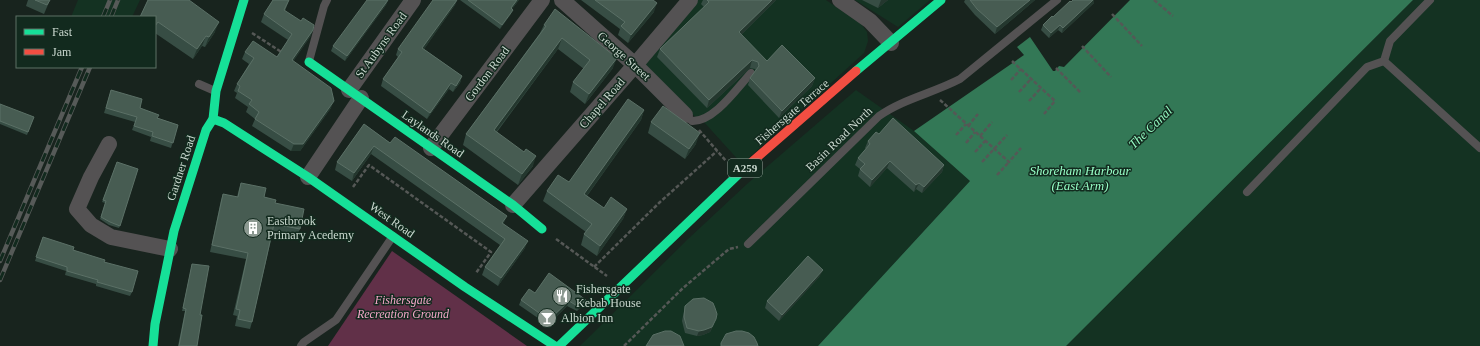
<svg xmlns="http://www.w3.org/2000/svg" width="1480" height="346" font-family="Georgia,serif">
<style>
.built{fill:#143222}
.green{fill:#613048}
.water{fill:#337856}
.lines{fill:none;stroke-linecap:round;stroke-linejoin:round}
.path{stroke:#555856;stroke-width:2.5;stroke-dasharray:4 2;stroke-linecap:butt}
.lane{stroke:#545253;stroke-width:8}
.street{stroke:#545253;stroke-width:16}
.fast{stroke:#16e098;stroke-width:9}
.jam{stroke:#f24e42;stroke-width:9}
.rail-casing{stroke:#565a58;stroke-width:4.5}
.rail{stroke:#122a1e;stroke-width:3;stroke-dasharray:9;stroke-linecap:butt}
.wall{fill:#374d44}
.shaded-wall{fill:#24372e}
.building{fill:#475c52;stroke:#5b7066}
.labels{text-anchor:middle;stroke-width:3;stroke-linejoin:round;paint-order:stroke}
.shield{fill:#122a1e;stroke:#93a49a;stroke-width:1}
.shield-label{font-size:11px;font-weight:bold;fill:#cad8cf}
.street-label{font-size:12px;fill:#cad8cf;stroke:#122a1e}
.poi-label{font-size:12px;fill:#cad8cf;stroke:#122a1e;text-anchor:start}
.park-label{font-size:12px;font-style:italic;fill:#f5a7c9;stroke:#122a1e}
.water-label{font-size:13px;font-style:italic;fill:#96fdc5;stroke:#122a1e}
</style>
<rect width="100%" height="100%" fill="#18241e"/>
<!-- built -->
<g class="built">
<polygon points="78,0 140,0 132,17 71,17"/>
<polygon points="696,0 826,0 861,24 867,32 868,41 864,53 742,164 703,121 700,122 643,62"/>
<polygon points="855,0 930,0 898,27"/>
<polygon points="1413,0 1480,0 1480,346 1066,346"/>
<polygon points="856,90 914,131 970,181 818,346 580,346 688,239 747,184"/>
</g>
<!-- green -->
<polygon class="green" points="392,251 527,346 328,346"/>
<!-- water -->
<polygon class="water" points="1130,0 1413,0 1066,346 818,346 970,181 914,131 1024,55 1017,47 1030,37 1053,71 1055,71 1059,66 1064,67"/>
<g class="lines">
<!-- path -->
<g class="path">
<polyline points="1154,0 1173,16"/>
<polyline points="1112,14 1142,46"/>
<polyline points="252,33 283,53"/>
<polyline points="1082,46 1111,77"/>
<polyline points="1012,61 1055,101 1044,114"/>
<polyline points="1056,68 1081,93"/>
<polyline points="1011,80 1021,69"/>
<polyline points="1019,92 1031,79"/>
<polyline points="940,100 1009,162 1021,148"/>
<polyline points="1029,101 1041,88"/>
<polyline points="968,126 978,114"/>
<polyline points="699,130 726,161"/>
<polyline points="956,135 966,124"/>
<polyline points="980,136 992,122"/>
<polyline points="966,143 975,132"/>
<polyline points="975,152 985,141"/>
<polyline points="982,162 1007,135"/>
<polyline points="997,175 1009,162"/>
<polyline points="353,187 369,165 491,252 476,273"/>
<polyline points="556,239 607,276"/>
<polyline points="594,267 660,202 717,151"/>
<polyline points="624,346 683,288 729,249 738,247"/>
</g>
<!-- lane -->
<g class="lane">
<polyline points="309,61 324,6 327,0"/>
<polyline points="1384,61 1390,41 1430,0"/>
<polyline points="199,84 215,91"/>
<path d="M685,115L692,121C714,122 737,88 751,73"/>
<polyline points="1247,192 1367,67 1384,61 1480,148"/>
<path d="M748,244L879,116C903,99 933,93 960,79L1057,0"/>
<polyline points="301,346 304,342 336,320 393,236"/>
</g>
<!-- street -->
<g class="street">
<polyline points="562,0 635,65 685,115"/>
<polyline points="840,0 870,21 891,43"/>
<polyline points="349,90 413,0"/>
<polyline points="109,144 91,177 77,209 91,225 111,237 170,249"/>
<polyline points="431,148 542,0"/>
<polyline points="308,177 361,98"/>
<polyline points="513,205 635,65 690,0"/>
</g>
<!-- fast -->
<g class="fast">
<polyline points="309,62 513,205 542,229"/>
<polyline points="856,71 941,0"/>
<polyline points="213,119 224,123 308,177 465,287 555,346"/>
<polyline points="153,346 155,324 174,231 206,130 213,119 216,91 244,0"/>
<polyline points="559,346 745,168"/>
</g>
<!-- jam -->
<polyline class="jam" points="745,168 856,71"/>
<defs>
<g id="rail">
<polyline points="103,17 110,0"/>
<polyline points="111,17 118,0"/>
<polyline points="0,261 82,67"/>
<polyline points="0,280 90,67"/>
</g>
</defs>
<!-- rail casing -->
<use href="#rail" class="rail-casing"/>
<!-- rail -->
<use href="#rail" class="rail"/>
</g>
<!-- wall -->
<g class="wall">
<polygon points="28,0 50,0 44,14 26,6"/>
<polygon points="148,0 215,32 205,47 202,46 193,59 155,33 155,17 140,17"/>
<polygon points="273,0 289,0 285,11 313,30 310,37 293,61 331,108 300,151 291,151 252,126 255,119 246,112 248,107 235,98 237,93 234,91 237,84 249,64 242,59 245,52 277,57 288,40 261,22 264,14"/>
<polygon points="388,0 386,5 345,61 331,51 333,46"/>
<polygon points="457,0 455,5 424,49 462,76 460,83 453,92 449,89 427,119 381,86 383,79 398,57 396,55 398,49"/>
<polygon points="460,0 519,0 512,9 511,14 500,29"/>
<polygon points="581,0 653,0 654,12 628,43 618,35 620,29"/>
<polygon points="703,0 776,0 741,35 767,61 815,78 812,86 779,118 748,85 750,78 756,71 755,69 750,68 707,108 657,57 660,49 704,7 701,4"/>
<polygon points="862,0 888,0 878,8"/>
<polygon points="965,0 1035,0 995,34 975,15 964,2"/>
<polygon points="1094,0 1094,3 1062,33 1058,30 1049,38 1041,30 1043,25 1053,17 1071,2"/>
<polygon points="544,25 613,68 585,104 570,92 573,82 584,69 558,49 497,132 533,166 518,185 463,145 466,134 540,33"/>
<polygon points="111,90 158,118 178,125 171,148 150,141 151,137 132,130 135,122 104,113"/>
<polygon points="0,105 34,117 27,135 0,124"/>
<polygon points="644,110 641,120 587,196 604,208 627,209 623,219 597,256 581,245 584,234 586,232 543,201 547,191 569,182"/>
<polygon points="651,122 696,144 685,159 648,133"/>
<polygon points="364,124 504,224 525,248 498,286 482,275 485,267 500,245 371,154 352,181 335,170 337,162"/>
<polygon points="879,134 944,165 942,172 922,193 916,189 914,192 887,168 870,187 858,176 860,169 855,165 858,158 866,149 865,148 868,141"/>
<polygon points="117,162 138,169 119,228 109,225 100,219 105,203 102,202"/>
<polygon points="241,183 264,197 275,203 300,229 297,235 273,231 252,322 250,329 235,326 237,316 233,315 246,259 210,252 221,200 223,194 237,197 239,189"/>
<polygon points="43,237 73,250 104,262 132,292 130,296 96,286 96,284 65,275 66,271 35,261"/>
<polygon points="192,264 200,315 197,346 178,346 185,311 182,311"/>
<polygon points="820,276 779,321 765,308 767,301"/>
<polygon points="535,293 584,305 577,311 567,306 548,325 519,305 521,300"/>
<polygon points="685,306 714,324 710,332 703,335 697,336 685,333 682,321"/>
</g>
<!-- shaded-wall -->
<g class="shaded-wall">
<polygon points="388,0 386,5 345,61 347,56"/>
<polygon points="457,0 455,5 420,55 422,48"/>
<polygon points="517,0 519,0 509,13 511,8"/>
<polygon points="772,0 776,0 736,40 739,32"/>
<polygon points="881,0 888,0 878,8"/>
<polygon points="1030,0 1035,0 995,34 997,27"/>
<polygon points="1093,0 1094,0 1094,3 1062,33 1063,28"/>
<polygon points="657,3 654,12 628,43 631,35"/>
<polygon points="513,10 511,14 500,29 502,25"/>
<polygon points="219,22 215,32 205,47 209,37"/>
<polygon points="1060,25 1058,30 1049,38 1051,33"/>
<polygon points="313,30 310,37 289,68 292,60"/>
<polygon points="206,36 202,46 193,59 197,49"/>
<polygon points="562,38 558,49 490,140 494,130"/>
<polygon points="617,58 613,68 585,104 589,94"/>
<polygon points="752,60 750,68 707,108 709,100"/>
<polygon points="462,76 460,83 453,92 456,86"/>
<polygon points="815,78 812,86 779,118 782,111"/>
<polygon points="451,83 449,89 427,119 430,113"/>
<polygon points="334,101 331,108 300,151 291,151 294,144"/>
<polygon points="644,110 641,120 581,204 584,194"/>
<polygon points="700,133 696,144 685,159 689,149"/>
<polygon points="374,146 371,154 352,181 354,173"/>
<polygon points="536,156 533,166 518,185 522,174"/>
<polygon points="890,161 887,168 870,187 872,180"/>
<polygon points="944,165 942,172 922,193 924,187"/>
<polygon points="919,183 916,189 914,192 916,185"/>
<polygon points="627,209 623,219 597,256 600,246"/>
<polygon points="507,216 504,223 499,230 502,223"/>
<polygon points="528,241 525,248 498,286 501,278"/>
<polygon points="823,270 820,276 779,321 782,315"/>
<polygon points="586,300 584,305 577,311 579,307"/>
<polygon points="569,301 567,306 548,325 549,320"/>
<polygon points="716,319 710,332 703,335 697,336 699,331"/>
</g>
<!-- building -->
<g class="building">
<polygon points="35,0 50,0 47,5"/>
<polygon points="148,0 189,0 219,22 209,37 206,36 197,49 158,22 155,26 155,17 140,17"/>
<polygon points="273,0 289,0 284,10 301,21 303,18 314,25 313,30 292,60 331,88 334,101 303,144 294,144 255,119 259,112 249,104 252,100 238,91 240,86 237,84 254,58 245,52 253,41 277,57 292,34 264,14"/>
<polygon points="367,0 388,0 347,56 333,46"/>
<polygon points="433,0 457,0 422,48 462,76 456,86 451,83 430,113 383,79 402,52 398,49"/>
<polygon points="468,0 517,0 511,8 513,10 502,25"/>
<polygon points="595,0 653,0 657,3 631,35 621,26 625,22"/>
<polygon points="707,0 772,0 739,32 767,61 782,45 815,78 782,111 750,78 759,66 758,62 752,60 709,100 660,49 709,2"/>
<polygon points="970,0 1030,0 997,27 977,9"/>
<polygon points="1073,0 1093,0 1063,28 1060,25 1051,33 1043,25 1052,16 1053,17 1070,1 1071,2"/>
<polygon points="555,9 617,58 589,94 573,82 590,60 562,38 494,130 524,152 526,149 536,156 522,174 466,134 546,26 544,25"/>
<polygon points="111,90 142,99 140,108 159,115 157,118 178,125 173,143 152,136 153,132 134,126 137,117 106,108"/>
<polygon points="628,99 644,110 584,194 604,208 611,197 627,209 600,246 584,234 592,224 547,191 558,175 569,182"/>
<polygon points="0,104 34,117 28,132 0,121"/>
<polygon points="663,106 700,133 689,149 651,122"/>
<polygon points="893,118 944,165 924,187 919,183 916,185 890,161 872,180 860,169 865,164 858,158 870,144 868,141 876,132 879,134"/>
<polygon points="364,124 390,143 395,137 507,216 502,223 528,241 501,278 485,267 505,239 374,146 354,173 337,162"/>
<polygon points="117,162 138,169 120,226 110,222 101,217 106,201 103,200"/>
<polygon points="241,183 266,188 264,197 276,200 275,203 304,209 300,229 274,224 252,322 238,319 240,310 236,309 248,253 212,245 223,194 238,197"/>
<polygon points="43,237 74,247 73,250 105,260 104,262 138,271 132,292 97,282 98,280 67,271 67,267 36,257"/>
<polygon points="808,256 823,270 782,315 767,301"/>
<polygon points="192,264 209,266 200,315 202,315 197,346 179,346 186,309 183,308"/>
<polygon points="549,273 586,300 579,307 569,301 549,320 521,300 529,289 535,293"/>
<polygon points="704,298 713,303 715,308 717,314 716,319 712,327 704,330 699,331 687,328 684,317 685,306 693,299"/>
<polygon points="665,331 671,331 680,336 684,346 646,346 653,335"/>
<polygon points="736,331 742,331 749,333 754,337 757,343 758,346 721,346 721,343 726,334"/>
</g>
<!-- icons -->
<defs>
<symbol id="building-disc" viewBox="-11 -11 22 22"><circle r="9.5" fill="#8c9991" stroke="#122a1e"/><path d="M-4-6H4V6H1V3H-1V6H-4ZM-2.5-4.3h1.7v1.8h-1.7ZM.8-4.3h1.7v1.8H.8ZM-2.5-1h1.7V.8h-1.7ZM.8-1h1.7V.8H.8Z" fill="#fff"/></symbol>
<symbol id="restaurant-disc" viewBox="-11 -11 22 22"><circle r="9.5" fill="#8c9991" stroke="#122a1e"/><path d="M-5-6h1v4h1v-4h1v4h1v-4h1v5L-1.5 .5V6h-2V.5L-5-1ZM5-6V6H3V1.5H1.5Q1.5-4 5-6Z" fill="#fff"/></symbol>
<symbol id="bar-disc" viewBox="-11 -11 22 22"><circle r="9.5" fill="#8c9991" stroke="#122a1e"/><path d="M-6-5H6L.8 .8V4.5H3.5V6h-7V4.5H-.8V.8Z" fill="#fff"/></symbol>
</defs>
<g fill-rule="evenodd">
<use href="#building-disc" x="242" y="217" width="22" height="22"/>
<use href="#restaurant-disc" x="551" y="285" width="22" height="22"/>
<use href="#bar-disc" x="536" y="307" width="22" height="22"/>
</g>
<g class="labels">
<!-- shield labels -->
<rect class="shield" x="728" y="159" width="34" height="18" rx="3"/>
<g class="shield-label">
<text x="745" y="172">A259</text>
</g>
<!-- street labels -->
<g class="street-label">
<text transform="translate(381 45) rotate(-54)" y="4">St Aubyns Road</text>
<text transform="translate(624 56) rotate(42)" y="4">George Street</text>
<text transform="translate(487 74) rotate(-53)" y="4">Gordon Road</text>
<text transform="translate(602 103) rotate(-49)" y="4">Chapel Road</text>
<text transform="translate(792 112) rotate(-41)" y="4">Fishersgate Terrace</text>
<text transform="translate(433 134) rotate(35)" y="4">Laylands Road</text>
<text transform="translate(839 139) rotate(-44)" y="4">Basin Road North</text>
<text transform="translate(181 168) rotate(-72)" y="4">Gardner Road</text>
<text transform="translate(392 220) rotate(35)" y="4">West Road</text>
</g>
<!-- poi labels -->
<g class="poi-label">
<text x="267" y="225">Eastbrook<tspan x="267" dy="14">Primary Acedemy</tspan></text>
<text x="576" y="293">Fishersgate<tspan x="576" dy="14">Kebab House</tspan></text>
<text x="561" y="322">Albion Inn</text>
</g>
<!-- park labels -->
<g class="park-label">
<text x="403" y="304">Fishersgate<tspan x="403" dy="14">Recreation Ground</tspan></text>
</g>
<!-- water labels -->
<g class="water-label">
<text transform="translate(1150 127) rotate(-44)" y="5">The Canal</text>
<text x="1080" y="175">Shoreham Harbour<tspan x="1080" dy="15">(East Arm)</tspan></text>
</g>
</g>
<!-- legend -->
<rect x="16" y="16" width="140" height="52" fill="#122a1e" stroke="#5c7065"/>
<rect x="24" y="29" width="20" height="6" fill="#16e098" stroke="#5c7065"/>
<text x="52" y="36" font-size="12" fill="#cad8cf">Fast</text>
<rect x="24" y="49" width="20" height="6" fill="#f24e42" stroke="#5c7065"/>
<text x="52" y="56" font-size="12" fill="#cad8cf">Jam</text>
</svg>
